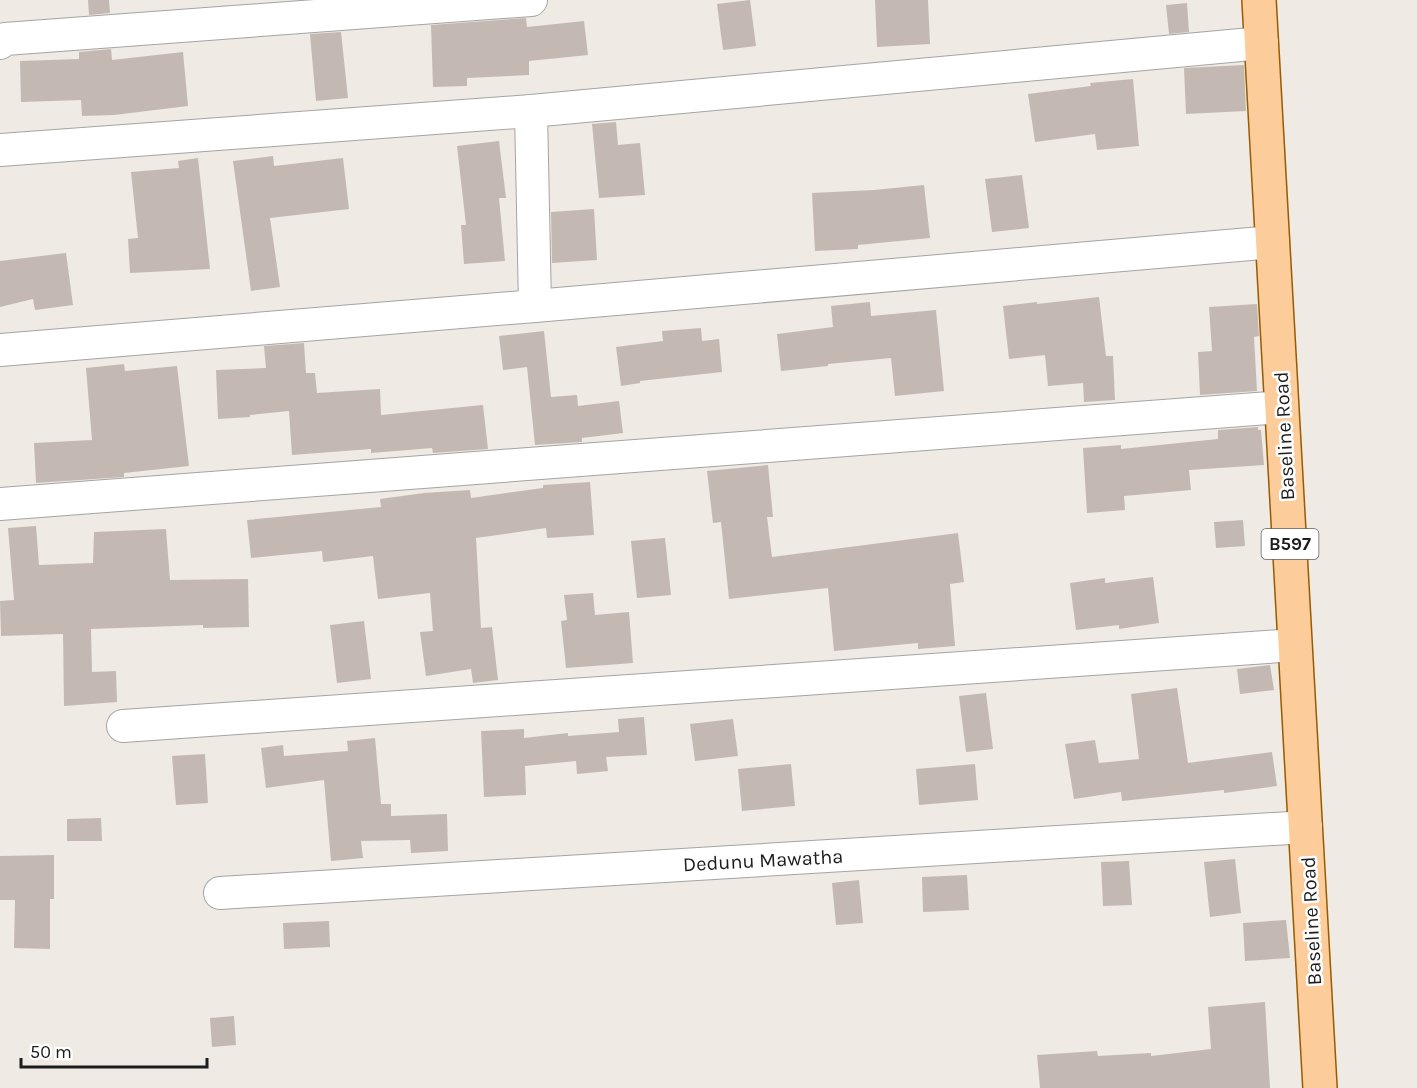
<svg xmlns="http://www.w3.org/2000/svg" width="1417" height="1088" font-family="Karla,sans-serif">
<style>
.building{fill:#c3b9b2}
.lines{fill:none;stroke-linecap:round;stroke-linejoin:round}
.minor-casing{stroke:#a4a4a4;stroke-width:34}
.major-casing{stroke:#975b00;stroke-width:36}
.minor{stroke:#fff;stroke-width:32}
.major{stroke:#fccc9a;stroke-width:33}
.labels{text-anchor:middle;stroke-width:5;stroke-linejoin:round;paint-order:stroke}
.shield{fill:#fff;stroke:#616161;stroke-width:1.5}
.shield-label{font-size:18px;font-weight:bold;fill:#1d1d1d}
.street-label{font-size:20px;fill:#1d1d1d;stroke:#fff}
</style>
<rect width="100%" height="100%" fill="#efeae3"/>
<!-- building -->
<g class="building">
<polygon points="88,0 109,0 110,13 89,15"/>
<polygon points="750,0 756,46 723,50 717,4"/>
<polygon points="875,0 928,0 930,44 877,47"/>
<polygon points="1187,3 1189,32 1169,34 1166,5"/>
<polygon points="526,18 527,27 584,21 588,55 529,61 529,75 467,78 467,86 433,87 431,25"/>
<polygon points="341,32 348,98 316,101 310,34"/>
<polygon points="111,49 112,60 183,52 188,106 114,115 82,116 81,100 21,102 20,61 79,59 79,52"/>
<polygon points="1244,65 1246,111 1186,114 1184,68"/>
<polygon points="1133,79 1139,146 1097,150 1095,134 1035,142 1028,94 1091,86 1090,83"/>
<polygon points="616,122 618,145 640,143 645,195 599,198 592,124"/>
<polygon points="499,141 506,198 499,198 505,261 464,264 461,225 466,225 457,146"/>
<polygon points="273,156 274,166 343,158 349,209 270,218 280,287 251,291 233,161"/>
<polygon points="198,158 210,269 130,273 128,239 138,238 131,172 179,168 178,161"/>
<polygon points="1022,175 1029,228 992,232 985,179"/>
<polygon points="924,185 930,238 858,245 858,249 815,251 812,193 874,190"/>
<polygon points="594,209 597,260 552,263 551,212"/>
<polygon points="66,253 73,305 35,310 33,299 0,307 0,261"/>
<polygon points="1099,297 1106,356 1113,356 1115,400 1084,402 1083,383 1048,386 1045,355 1009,359 1003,306 1037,302 1037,304"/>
<polygon points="870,302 871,316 936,310 944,391 895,396 891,358 828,364 828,366 781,371 777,334 833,327 831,306"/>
<polygon points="1257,304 1259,336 1254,337 1257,391 1200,395 1198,352 1212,351 1209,307"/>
<polygon points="701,328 702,341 719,339 722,372 640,381 640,383 621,386 616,347 663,341 662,331"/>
<polygon points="544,331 551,397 577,395 578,406 619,401 623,433 582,438 582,442 535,445 527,367 503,370 499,336"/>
<polygon points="304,343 306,373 315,373 317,393 380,389 381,415 483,405 488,449 433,453 432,448 371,453 371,449 292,455 289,411 250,415 250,417 218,419 216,370 266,368 264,346"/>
<polygon points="124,364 125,371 177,366 189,466 124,473 124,477 36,483 34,443 92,440 86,368"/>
<polygon points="1258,427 1258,430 1261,430 1264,465 1189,470 1191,490 1124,496 1125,510 1087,513 1083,448 1121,445 1121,449 1218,439 1218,430"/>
<polygon points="768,465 773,517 767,517 772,557 958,533 964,582 950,584 955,646 918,649 918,643 834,651 828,588 729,599 721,522 713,523 707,471"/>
<polygon points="590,482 594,535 547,538 546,528 476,538 481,628 492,627 498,680 473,683 471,669 426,676 420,632 433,631 430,593 378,599 373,556 323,562 322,551 251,558 247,520 381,507 380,499 424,493 470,490 471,498 543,488 543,485"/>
<polygon points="1243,520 1245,546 1216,548 1214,522"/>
<polygon points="36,526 39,565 93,563 94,532 166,529 170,580 248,579 249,627 203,628 203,625 91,629 92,672 116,671 117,702 64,706 63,634 1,636 0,601 14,600 8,528"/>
<polygon points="665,538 671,595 637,598 631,541"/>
<polygon points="1153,577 1159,623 1119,629 1119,625 1076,630 1070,583 1105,578 1105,583"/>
<polygon points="593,593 595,615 629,612 633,663 566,668 561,621 567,620 564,595"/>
<polygon points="364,621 371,679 337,683 330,625"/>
<polygon points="1270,665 1274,690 1240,694 1237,669"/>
<polygon points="1177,688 1188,763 1272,752 1277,786 1224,793 1224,790 1122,801 1121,792 1074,799 1065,744 1095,740 1099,763 1139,759 1131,694"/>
<polygon points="986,693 993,749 966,752 959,696"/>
<polygon points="644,717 647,755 606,757 608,771 577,774 576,761 525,766 526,795 484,797 481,731 524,729 524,738 568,733 568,736 619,732 618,719"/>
<polygon points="733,719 738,756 695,761 690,724"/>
<polygon points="375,738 381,804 391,804 391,816 447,814 448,851 411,853 410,840 361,841 363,858 331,861 324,780 266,788 261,748 283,745 284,756 348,751 347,741"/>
<polygon points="205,754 208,803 176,805 172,756"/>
<polygon points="791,764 795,806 742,811 738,769"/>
<polygon points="975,764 978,800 919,805 916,769"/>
<polygon points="101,818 102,841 67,841 67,819"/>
<polygon points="54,855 54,899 50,899 50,949 14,948 15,900 0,900 0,856"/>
<polygon points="1235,859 1241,913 1210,917 1204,862"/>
<polygon points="1129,861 1132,905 1103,906 1101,862"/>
<polygon points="967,875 969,910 923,912 922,877"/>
<polygon points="859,880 863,923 836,925 832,883"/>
<polygon points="1286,920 1290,958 1245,961 1243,923"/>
<polygon points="329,921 330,947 284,949 283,923"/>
<polygon points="1265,1002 1270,1088 1040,1088 1037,1055 1097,1051 1098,1056 1151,1053 1151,1056 1211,1049 1208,1007"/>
<polygon points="234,1016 236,1045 212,1047 210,1018"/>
</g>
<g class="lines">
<defs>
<g id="minor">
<polyline points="0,43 5,39 531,0"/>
<polyline points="531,111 535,306"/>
<polyline points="0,150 531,111 1262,43"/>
<polyline points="0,350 535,306 1273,242"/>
<polyline points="0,504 1282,407"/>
<polyline points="123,726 1295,645"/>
<polyline points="220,893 1306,827"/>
</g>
<polyline id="major" points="1259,0 1320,1088"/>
</defs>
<!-- minor casing -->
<use href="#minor" class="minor-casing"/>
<!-- major casing -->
<use href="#major" class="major-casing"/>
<!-- minor -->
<use href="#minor" class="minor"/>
<!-- major -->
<use href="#major" class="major"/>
</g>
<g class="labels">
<!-- shield labels -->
<rect class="shield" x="1261.5" y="529" width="57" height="30" rx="4.5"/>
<g class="shield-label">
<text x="1290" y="550">B597</text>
</g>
<!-- street labels -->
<g class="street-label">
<text transform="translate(1284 436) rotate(-93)" y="7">Baseline Road</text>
<text transform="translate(763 860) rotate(-3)" y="7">Dedunu Mawatha</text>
<text transform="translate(1311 921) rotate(-93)" y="7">Baseline Road</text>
</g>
</g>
<!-- scale -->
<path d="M21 1058v9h186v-9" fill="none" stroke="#1d1d1d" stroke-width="3"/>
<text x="30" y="1058" font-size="18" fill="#1d1d1d" stroke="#ffffff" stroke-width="4.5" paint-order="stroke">50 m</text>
</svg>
